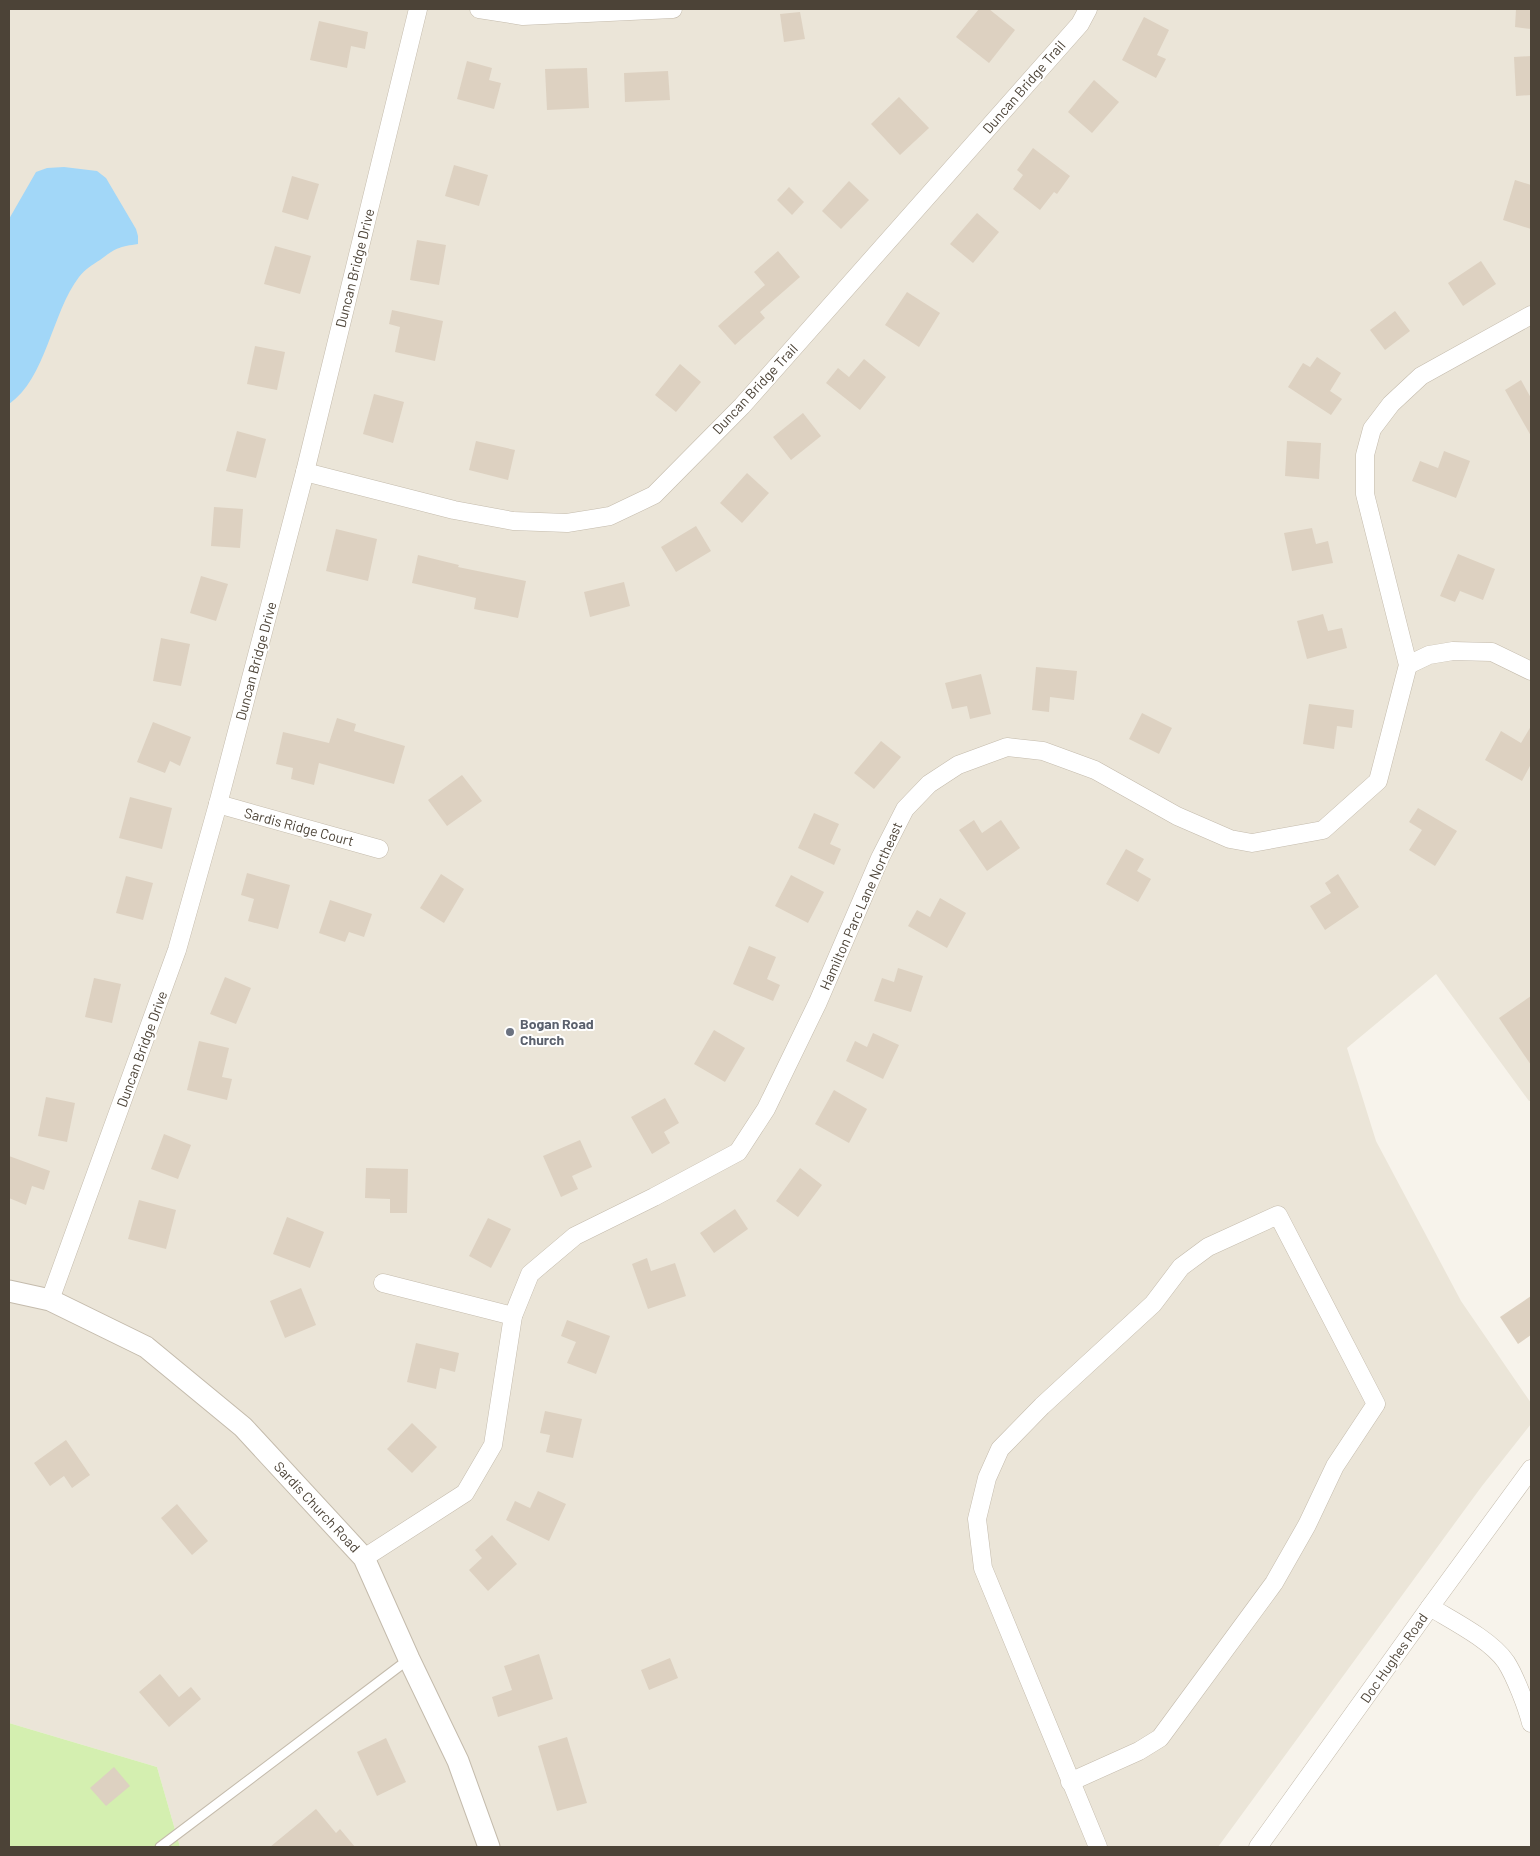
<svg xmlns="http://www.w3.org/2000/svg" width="1540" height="1856" font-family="Barlow,sans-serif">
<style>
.residential{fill:#ebe5d8}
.green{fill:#d4efb0}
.water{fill:#a2d7f8}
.building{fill:#ddd1c1}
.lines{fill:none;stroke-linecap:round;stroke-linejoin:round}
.service-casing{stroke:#c4bbac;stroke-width:11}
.minor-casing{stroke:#c4bbac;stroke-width:19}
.tertiary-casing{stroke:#c4bbac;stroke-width:23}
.service{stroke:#fff;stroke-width:9}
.minor{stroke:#fff;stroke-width:18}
.tertiary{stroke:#fff;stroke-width:21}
.worship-dot{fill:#6b7280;stroke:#fff;stroke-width:2}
.labels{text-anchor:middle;stroke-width:4;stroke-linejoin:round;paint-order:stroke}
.street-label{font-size:14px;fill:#4c4337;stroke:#fff}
.worship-label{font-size:14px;font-weight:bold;fill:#5b616d;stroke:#fff;text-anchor:start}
</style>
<rect width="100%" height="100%" fill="#f7f3eb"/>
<!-- residential -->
<polygon class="residential" points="9,9 1531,9 1531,1101 1529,1101 1436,974 1347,1048 1376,1141 1461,1301 1531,1403 1531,1424 1482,1486 1218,1847 180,1847 157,1767 9,1723"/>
<!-- green -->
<polygon class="green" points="9,1723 157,1767 180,1847 9,1847"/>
<!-- water -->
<path class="water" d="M64,167L97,171L106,178L136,229L138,236V244C118,247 116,248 100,260C92,265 85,269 79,277C52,312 46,379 9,404V219L36,172L47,168Z"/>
<!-- building -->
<g class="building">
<polygon points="979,9 989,9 1015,30 989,63 956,37"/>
<polygon points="1516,9 1531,9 1531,29 1515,27"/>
<polygon points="800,12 805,39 784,42 780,14"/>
<polygon points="1144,17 1169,30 1157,55 1166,59 1156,78 1122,60"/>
<polygon points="319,21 368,32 365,49 351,46 347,68 310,60"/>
<polygon points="1531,56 1531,95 1516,96 1514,57"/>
<polygon points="467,61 492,68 489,80 501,83 494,109 457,99"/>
<polygon points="587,68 589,108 547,110 545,69"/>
<polygon points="668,71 670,100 625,102 624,73"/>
<polygon points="1094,80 1119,102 1092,133 1068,112"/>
<polygon points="899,97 929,128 900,155 871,124"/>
<polygon points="1033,148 1070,176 1057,194 1054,192 1040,210 1013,189 1023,175 1017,170"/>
<polygon points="454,165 488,175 479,206 445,196"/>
<polygon points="292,176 319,184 308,220 282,212"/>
<polygon points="1515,180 1531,185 1531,229 1503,220"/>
<polygon points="849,181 869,200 841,229 822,211"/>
<polygon points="789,187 804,202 792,215 777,200"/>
<polygon points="977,213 999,232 973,263 950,244"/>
<polygon points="417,240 446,245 439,285 410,280"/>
<polygon points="275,246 311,256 300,294 264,284"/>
<polygon points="778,251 800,277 760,312 765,318 735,345 718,326 765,285 754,272"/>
<polygon points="1481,261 1496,284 1463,306 1448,283"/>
<polygon points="907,292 940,313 919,347 885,325"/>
<polygon points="392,310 443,321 435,361 395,352 400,327 389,324"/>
<polygon points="1395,311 1410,331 1385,350 1370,330"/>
<polygon points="255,346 285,352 277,390 247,384"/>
<polygon points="1317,357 1341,373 1330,391 1342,399 1331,415 1288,387 1303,363 1310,367"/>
<polygon points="864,359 886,377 860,410 826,383 838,368 849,377"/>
<polygon points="680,364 701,382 676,412 655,395"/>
<polygon points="1521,380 1531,398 1531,436 1505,390"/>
<polygon points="374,394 404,402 393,443 363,434"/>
<polygon points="803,413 821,436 791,460 773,437"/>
<polygon points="237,431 266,439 256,478 226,471"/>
<polygon points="476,441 515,450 508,480 469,470"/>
<polygon points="1287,441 1321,443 1319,479 1285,476"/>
<polygon points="1444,451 1470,461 1456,498 1412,481 1420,461 1438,468"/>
<polygon points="747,473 769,493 742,523 720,503"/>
<polygon points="214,507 243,509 240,548 211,546"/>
<polygon points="696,526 711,551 676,572 661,547"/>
<polygon points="1312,528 1316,544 1328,541 1333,563 1292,571 1284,533"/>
<polygon points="336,529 377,539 368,581 326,571"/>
<polygon points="1458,554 1495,569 1483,600 1460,591 1455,602 1440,596"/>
<polygon points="418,555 459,565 458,567 526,581 518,618 474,609 476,598 412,583"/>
<polygon points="201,576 228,584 216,621 190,613"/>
<polygon points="624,582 630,606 590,617 584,592"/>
<polygon points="1323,614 1328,631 1342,628 1347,648 1307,659 1297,621"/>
<polygon points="161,638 190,644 181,686 153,681"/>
<polygon points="1036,667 1077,671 1074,700 1050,697 1049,712 1032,710"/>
<polygon points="981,674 991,714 970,719 967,706 952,709 945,683"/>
<polygon points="1309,704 1354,710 1352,728 1337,726 1334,749 1303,744"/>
<polygon points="1142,713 1172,728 1159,754 1129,739"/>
<polygon points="337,718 356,724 354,731 405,746 394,784 319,763 314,785 291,779 293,768 276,764 283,732 329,743"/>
<polygon points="153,722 191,737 180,766 170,761 165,773 137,762"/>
<polygon points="1531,726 1531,764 1522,781 1485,760 1501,731 1521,743"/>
<polygon points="881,741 901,757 874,789 854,773"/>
<polygon points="462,775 482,801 447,826 428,800"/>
<polygon points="130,797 172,808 162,849 119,838"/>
<polygon points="1418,808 1457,831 1435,866 1409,850 1422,830 1409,822"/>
<polygon points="814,813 839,824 830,844 841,849 834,865 798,848"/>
<polygon points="974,820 982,833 1001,820 1020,848 987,871 959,830"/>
<polygon points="1126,849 1144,859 1137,871 1151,879 1138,902 1106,884"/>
<polygon points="247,873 290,885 278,929 248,921 254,899 241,895"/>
<polygon points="441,874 464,889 444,923 420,908"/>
<polygon points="1338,874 1359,907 1325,930 1310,906 1331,893 1325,883"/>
<polygon points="791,875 824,892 808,923 775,906"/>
<polygon points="126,876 153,883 143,920 116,913"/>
<polygon points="940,898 966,913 947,948 908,926 917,910 930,917"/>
<polygon points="330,900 372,914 364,937 349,932 345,942 319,933"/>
<polygon points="749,946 776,957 767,979 780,985 773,1001 733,984"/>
<polygon points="898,968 923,976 911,1012 874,1001 882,978 894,982"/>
<polygon points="225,977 251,988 236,1024 210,1014"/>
<polygon points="94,978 121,984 112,1023 85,1017"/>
<polygon points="1531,996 1531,1065 1499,1018"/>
<polygon points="714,1030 745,1048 725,1082 694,1064"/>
<polygon points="873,1033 899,1045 883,1079 846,1061 855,1041 867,1047"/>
<polygon points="199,1041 229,1048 222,1077 232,1079 227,1100 187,1090"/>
<polygon points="834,1090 867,1109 849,1143 815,1124"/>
<polygon points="46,1097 75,1103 67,1142 38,1136"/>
<polygon points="665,1098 679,1123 664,1132 670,1143 652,1154 631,1117"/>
<polygon points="164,1134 191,1145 178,1179 151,1169"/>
<polygon points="580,1140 592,1167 572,1176 578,1189 561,1197 543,1156"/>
<polygon points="9,1156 50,1171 44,1190 32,1186 26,1205 9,1198"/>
<polygon points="366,1168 408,1169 407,1213 390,1213 390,1199 365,1198"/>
<polygon points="800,1168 822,1185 798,1217 776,1201"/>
<polygon points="139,1200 176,1210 166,1249 128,1239"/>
<polygon points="735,1209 748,1229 714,1253 700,1233"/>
<polygon points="287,1217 324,1232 310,1268 273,1254"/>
<polygon points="488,1218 511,1229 491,1268 469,1256"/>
<polygon points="647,1258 651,1271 675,1263 686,1296 648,1309 632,1264"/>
<polygon points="301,1288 316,1325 285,1338 270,1301"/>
<polygon points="1531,1296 1531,1335 1518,1344 1500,1317"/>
<polygon points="567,1320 610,1336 596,1374 567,1363 576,1342 561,1336"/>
<polygon points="416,1343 459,1353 455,1372 440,1368 436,1389 407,1382"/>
<polygon points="545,1411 582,1419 573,1458 546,1452 550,1435 540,1433"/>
<polygon points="412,1423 437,1447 412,1473 387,1449"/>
<polygon points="66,1440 90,1475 72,1488 64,1476 50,1486 34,1463"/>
<polygon points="538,1491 566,1504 549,1541 506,1520 515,1501 530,1508"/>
<polygon points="177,1504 208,1541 192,1555 161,1518"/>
<polygon points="492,1535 517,1564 488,1591 469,1570 482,1558 475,1550"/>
<polygon points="539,1654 553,1699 498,1717 492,1697 512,1690 504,1666"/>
<polygon points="670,1658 678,1678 649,1690 641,1670"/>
<polygon points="160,1674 179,1697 191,1687 201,1699 169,1727 139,1692"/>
<polygon points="567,1737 587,1803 557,1811 538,1746"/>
<polygon points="386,1738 406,1782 377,1796 357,1752"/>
<polygon points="114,1767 130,1786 106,1806 90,1788"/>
<polygon points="316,1809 336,1833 340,1829 355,1847 270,1847"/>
</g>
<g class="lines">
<defs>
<polyline id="service" points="160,1847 409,1659"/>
<g id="minor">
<polyline points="479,9 523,16 673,9"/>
<polyline points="305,472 454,510 513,521 567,523 610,516 654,495 742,406 1080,24 1088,9"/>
<polyline points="1408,665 1429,655 1453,651 1492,652 1531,671"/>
<polyline points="218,804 379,849"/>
<polyline points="383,1283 513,1316"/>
<polyline points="50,1300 177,950 218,804 305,472 418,9"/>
<polyline points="364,1558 465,1493 493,1445 513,1316 530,1274 575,1236 654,1197 738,1152 766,1109 818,1002 880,858 905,809 929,784 958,765 1007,747 1043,751 1095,770 1177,816 1230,839 1252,843 1323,830 1378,781 1408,665 1365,494 1365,455 1372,429 1391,404 1421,376 1531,315"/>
<path d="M1430,1607C1453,1621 1491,1640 1506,1662C1515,1676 1527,1707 1531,1723"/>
<polyline points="1070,1782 1139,1751 1160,1738 1274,1583 1307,1525 1335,1466 1376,1404 1278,1215 1208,1247 1181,1267 1153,1304 1042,1406 1000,1449 987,1478 977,1519 983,1568 1098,1847"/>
<polyline points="1258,1847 1430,1607 1531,1469"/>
</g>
<polyline id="tertiary" points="9,1291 50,1300 146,1347 243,1427 364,1558 409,1659 458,1761 489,1847"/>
</defs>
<!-- service casing -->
<use href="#service" class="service-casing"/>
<!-- minor casing -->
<use href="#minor" class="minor-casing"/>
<!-- tertiary casing -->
<use href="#tertiary" class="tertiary-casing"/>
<!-- service -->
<use href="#service" class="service"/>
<!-- minor -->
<use href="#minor" class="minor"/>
<!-- tertiary -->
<use href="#tertiary" class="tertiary"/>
</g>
<!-- markers -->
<circle class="worship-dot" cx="510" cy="1032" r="5"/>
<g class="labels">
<!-- street labels -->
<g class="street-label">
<text transform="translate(1024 87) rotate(-49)" y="5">Duncan Bridge Trail</text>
<text transform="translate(355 268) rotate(-76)" y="5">Duncan Bridge Drive</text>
<text transform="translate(755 389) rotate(-47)" y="5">Duncan Bridge Trail</text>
<text transform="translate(256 661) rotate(-75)" y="5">Duncan Bridge Drive</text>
<text transform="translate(299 827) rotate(15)" y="5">Sardis Ridge Court</text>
<text transform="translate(861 906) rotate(-66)" y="5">Hamilton Parc Lane Northeast</text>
<text transform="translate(142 1049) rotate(-70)" y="5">Duncan Bridge Drive</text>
<text transform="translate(317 1507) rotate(47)" y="5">Sardis Church Road</text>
<text transform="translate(1394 1658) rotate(-55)" y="5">Doc Hughes Road</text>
</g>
<!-- worship labels -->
<g class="worship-label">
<text x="520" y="1029">Bogan Road<tspan x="520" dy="16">Church</tspan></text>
</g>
</g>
<!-- border -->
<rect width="1540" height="1856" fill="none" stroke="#4c4337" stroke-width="20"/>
</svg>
